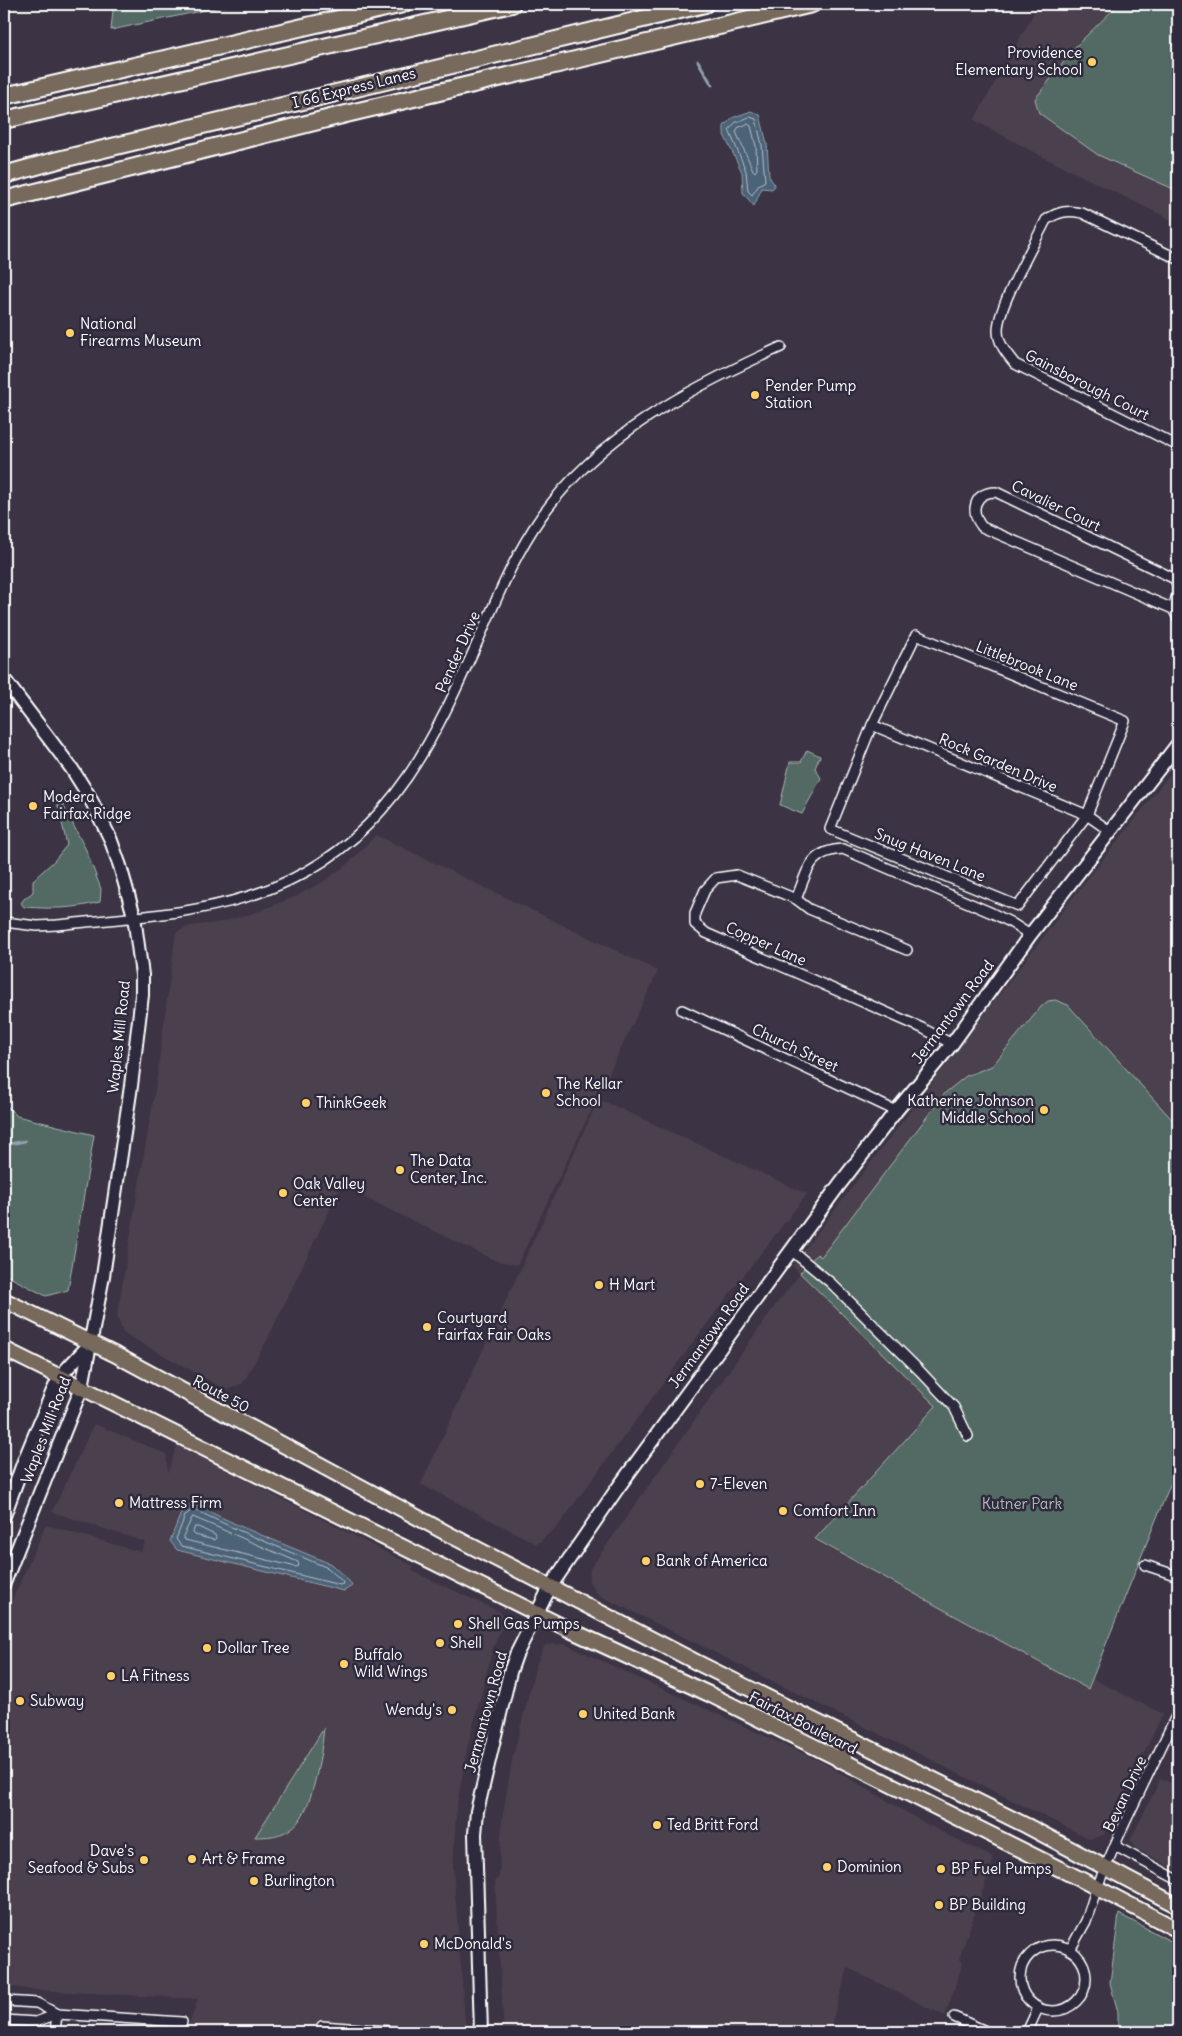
<svg xmlns="http://www.w3.org/2000/svg" width="1182" height="2036" font-family="Delius,sans-serif">
<style>
.built{fill:#4c404d}
.green{fill:#526964;stroke:#a8b4b2}
.water{fill:#4c6277;stroke:#94a1ad}
.lines{fill:none;stroke-linecap:round;stroke-linejoin:round}
.shore{stroke:#b7c0c9;stroke-width:1}
.stream{stroke:#94a1ad;stroke-width:3}
.street-casing{stroke:#fff;stroke-width:12}
.secondary-casing{stroke:#fff;stroke-width:16}
.primary-casing{stroke:#fff;stroke-width:18}
.highway-casing{stroke:#fff;stroke-width:20}
.street{stroke:#2f2a3d;stroke-width:9}
.secondary{stroke:#2f2a3d;stroke-width:12}
.primary{stroke:#77695c;stroke-width:14}
.highway{stroke:#77695c;stroke-width:16}
.poi-dot{fill:#ffd166;stroke:#2f2a3d;stroke-width:2}
.labels{text-anchor:middle;stroke-width:5;stroke-linejoin:round;paint-order:stroke}
.poi-label{font-size:15px;fill:#fff;stroke:#2f2a3d;text-anchor:start}
.street-label{font-size:15px;fill:#fff;stroke:#2f2a3d}
.park-label{font-size:15px;fill:#b1bcb9;stroke:#2f2a3d}
</style>
<rect width="100%" height="100%" fill="#3c3444"/>
<filter id="ink" filterUnits="userSpaceOnUse"><feTurbulence type="fractalNoise" baseFrequency=".02" numOctaves="2"/><feDisplacementMap in="SourceGraphic" scale="10" xChannelSelector="R" yChannelSelector="G"/><feConvolveMatrix kernelMatrix="1 2 1 2 8 2 1 2 1" color-interpolation-filters="sRGB"/></filter>
<g filter="url(#ink)">
<!-- built -->
<g class="built">
<polygon points="1039,4 1178,4 1178,223 1047,159 974,120"/>
<polygon points="1178,764 1178,1163 814,1540 1163,1714 1104,1835 1090,1839 599,1595 589,1582 590,1569 772,1310 800,1274 792,1266 1079,890"/>
<polygon points="376,835 658,971 517,1265 494,1260 341,1186 267,1340 243,1383 227,1390 123,1333 117,1316 156,1083 176,932 191,926 222,922 254,913 297,896 324,881 341,869 354,858"/>
<polygon points="599,1099 807,1194 717,1310 558,1526 537,1544 421,1484"/>
<polygon points="94,1424 166,1454 168,1472 177,1445 413,1566 412,1571 500,1612 505,1619 493,1648 467,1749 456,1811 453,1868 466,2032 186,2032 198,1999 36,1990 4,1986 4,1618 46,1525 141,1552 145,1542 52,1512"/>
<polygon points="565,1644 824,1763 926,1824 994,1858 959,1959 963,1962 945,2016 848,1968 829,2032 504,2032 495,1882 499,1877 502,1820 512,1761 536,1665 545,1645"/>
<polygon points="1161,1778 1178,1787 1178,1871 1134,1847 1131,1839"/>
</g>
<!-- green -->
<g class="green">
<polygon points="105,4 234,4 111,30 113,10"/>
<polygon points="1119,4 1178,4 1178,191 1098,155 1039,113 1035,99 1077,45"/>
<polygon points="807,750 820,756 815,768 821,778 802,814 780,805 790,762 801,762"/>
<path d="M60,799L86,850L101,889L100,902C71,909 53,909 24,907L21,903L24,899L33,892V880L54,861L67,845L57,801Z"/>
<polygon points="1055,1000 1068,1005 1178,1126 1178,1465 1088,1689 815,1539 936,1406 800,1273 817,1254 821,1257 945,1093 966,1076 992,1066 1041,1007 1048,1001"/>
<polygon points="4,1103 17,1116 94,1135 68,1290 46,1296 4,1274"/>
<path d="M324,1728C322,1748 319,1766 314,1785C304,1820 295,1838 255,1837Z"/>
<polygon points="1119,1914 1178,1945 1178,2032 1118,2032 1118,2012 1110,1983"/>
</g>
<!-- water -->
<g class="water">
<polygon points="751,111 760,115 767,144 769,176 775,186 772,189 762,188 754,206 743,193 742,172 724,135 724,126 732,118"/>
<polygon points="191,1503 242,1527 331,1564 349,1581 352,1586 344,1591 177,1550 170,1541 181,1513"/>
</g>
<g class="lines">
<!-- shore -->
<g class="shore">
<polygon points="750,117 756,119 762,145 765,181 759,185 752,195 748,191 746,171 729,130 735,123"/>
<polygon points="748,124 751,126 756,146 757,169 755,172 753,170 736,132 738,128"/>
<polygon points="193,1509 240,1531 328,1568 342,1581 343,1584 340,1585 181,1546 176,1539 185,1516"/>
<polygon points="193,1517 298,1562 299,1566 296,1567 185,1540 183,1537"/>
<polygon points="195,1527 198,1527 215,1535 216,1538 214,1540 195,1535 193,1533"/>
</g>
<!-- stream -->
<g class="stream">
<polyline points="698,61 712,85"/>
<polyline points="4,1145 25,1141"/>
</g>
<defs>
<g id="street">
<path d="M1178,259L1082,213C1068,210 1059,211 1046,220C1034,245 998,306 998,330C998,344 1007,354 1015,364L1178,446"/>
<path d="M1173,609C1176,598 1180,589 1175,579L996,492C973,492 970,512 982,527L1173,609L1178,618"/>
<polygon points="916,635 1125,721 1087,815 1018,906 830,829 872,725"/>
<polyline points="872,725 1087,815 1111,832"/>
<path d="M796,899C808,871 808,851 843,849L992,913L1010,922L1030,935"/>
<path d="M4,922L37,926L57,925C136,916 217,915 290,880C398,829 440,726 486,623C502,586 518,550 541,517C600,434 690,388 781,347"/>
<polyline points="907,950 809,909 796,899 737,875 716,878 705,890 695,913 695,924 706,933 922,1028 952,1044"/>
<polyline points="682,1010 896,1111"/>
<polyline points="791,1250 831,1283 920,1371 954,1407 968,1436"/>
<polyline points="1145,1565 1178,1576"/>
<polyline points="1115,1846 1178,1880"/>
<circle cx="1053" cy="1978" r="33"/>
<polyline points="1070,1950 1086,1921 1097,1887 1121,1831 1178,1712"/>
<polyline points="4,2001 37,2003 57,2014 182,2022"/>
<polyline points="954,2017 988,2032"/>
<polyline points="4,2020 36,2022 57,2014"/>
<polyline points="322,2026 401,2032"/>
<polyline points="55,2032 57,2014"/>
<polyline points="1027,2032 1038,2008"/>
</g>
<g id="secondary">
<polyline points="4,679 72,769 89,796 110,838 120,866 134,916 142,975 142,995 131,1086 103,1276 82,1387 4,1583"/>
<polyline points="4,1516 24,1461 52,1393 60,1376 91,1343"/>
<polyline points="481,2032 475,1834 477,1811 510,1672 516,1655 550,1587 617,1489 839,1185 896,1111 952,1044 1030,935 1178,744"/>
</g>
<g id="primary">
<polyline points="4,1300 118,1356 452,1536 698,1663 1027,1826 1178,1906"/>
<polyline points="4,1349 570,1630 709,1694 1082,1880 1178,1930"/>
<polyline points="839,1760 854,1740"/>
</g>
<g id="highway">
<polyline points="4,96 403,4"/>
<polyline points="4,120 512,4"/>
<polyline points="4,175 58,160 705,4"/>
<polyline points="4,200 346,114 812,4"/>
</g>
</defs>
<!-- street casing -->
<use href="#street" class="street-casing"/>
<!-- secondary casing -->
<use href="#secondary" class="secondary-casing"/>
<!-- primary casing -->
<use href="#primary" class="primary-casing"/>
<!-- highway casing -->
<use href="#highway" class="highway-casing"/>
<!-- street -->
<use href="#street" class="street"/>
<!-- secondary -->
<use href="#secondary" class="secondary"/>
<!-- primary -->
<use href="#primary" class="primary"/>
<!-- highway -->
<use href="#highway" class="highway"/>
</g>
</g>
<!-- markers -->
<g class="poi-dot">
<circle cx="1092" cy="62" r="5"/>
<circle cx="70" cy="333" r="5"/>
<circle cx="755" cy="395" r="5"/>
<circle cx="33" cy="806" r="5"/>
<circle cx="546" cy="1093" r="5"/>
<circle cx="306" cy="1103" r="5"/>
<circle cx="1044" cy="1110" r="5"/>
<circle cx="400" cy="1170" r="5"/>
<circle cx="283" cy="1193" r="5"/>
<circle cx="599" cy="1285" r="5"/>
<circle cx="427" cy="1327" r="5"/>
<circle cx="700" cy="1484" r="5"/>
<circle cx="119" cy="1503" r="5"/>
<circle cx="783" cy="1511" r="5"/>
<circle cx="646" cy="1561" r="5"/>
<circle cx="458" cy="1624" r="5"/>
<circle cx="440" cy="1643" r="5"/>
<circle cx="207" cy="1648" r="5"/>
<circle cx="344" cy="1664" r="5"/>
<circle cx="111" cy="1676" r="5"/>
<circle cx="20" cy="1701" r="5"/>
<circle cx="452" cy="1710" r="5"/>
<circle cx="583" cy="1714" r="5"/>
<circle cx="657" cy="1825" r="5"/>
<circle cx="192" cy="1859" r="5"/>
<circle cx="144" cy="1860" r="5"/>
<circle cx="827" cy="1867" r="5"/>
<circle cx="941" cy="1869" r="5"/>
<circle cx="254" cy="1881" r="5"/>
<circle cx="939" cy="1905" r="5"/>
<circle cx="424" cy="1944" r="5"/>
</g>
<g class="labels">
<!-- poi labels -->
<g class="poi-label">
<text x="1082" y="58" text-anchor="end">Providence<tspan x="1082" dy="17">Elementary School</tspan></text>
<text x="80" y="329">National<tspan x="80" dy="17">Firearms Museum</tspan></text>
<text x="765" y="391">Pender Pump<tspan x="765" dy="17">Station</tspan></text>
<text x="43" y="802">Modera<tspan x="43" dy="17">Fairfax Ridge</tspan></text>
<text x="556" y="1089">The Kellar<tspan x="556" dy="17">School</tspan></text>
<text x="1034" y="1106" text-anchor="end">Katherine Johnson<tspan x="1034" dy="17">Middle School</tspan></text>
<text x="316" y="1108">ThinkGeek</text>
<text x="410" y="1166">The Data<tspan x="410" dy="17">Center, Inc.</tspan></text>
<text x="293" y="1189">Oak Valley<tspan x="293" dy="17">Center</tspan></text>
<text x="609" y="1290">H Mart</text>
<text x="437" y="1323">Courtyard<tspan x="437" dy="17">Fairfax Fair Oaks</tspan></text>
<text x="710" y="1489">7-Eleven</text>
<text x="129" y="1508">Mattress Firm</text>
<text x="793" y="1516">Comfort Inn</text>
<text x="656" y="1566">Bank of America</text>
<text x="468" y="1629">Shell Gas Pumps</text>
<text x="450" y="1648">Shell</text>
<text x="217" y="1653">Dollar Tree</text>
<text x="354" y="1660">Buffalo<tspan x="354" dy="17">Wild Wings</tspan></text>
<text x="121" y="1681">LA Fitness</text>
<text x="30" y="1706">Subway</text>
<text x="442" y="1715" text-anchor="end">Wendy's</text>
<text x="593" y="1719">United Bank</text>
<text x="667" y="1830">Ted Britt Ford</text>
<text x="134" y="1856" text-anchor="end">Dave's<tspan x="134" dy="17">Seafood &amp; Subs</tspan></text>
<text x="202" y="1864">Art &amp; Frame</text>
<text x="837" y="1872">Dominion</text>
<text x="951" y="1874">BP Fuel Pumps</text>
<text x="264" y="1886">Burlington</text>
<text x="949" y="1910">BP Building</text>
<text x="434" y="1949">McDonald's</text>
</g>
<!-- street labels -->
<g class="street-label">
<text transform="translate(354 88) rotate(-14)" y="5">I 66 Express Lanes</text>
<text transform="translate(1087 385) rotate(27)" y="5">Gainsborough Court</text>
<text transform="translate(1056 506) rotate(26)" y="5">Cavalier Court</text>
<text transform="translate(458 652) rotate(-66)" y="5">Pender Drive</text>
<text transform="translate(1027 666) rotate(22)" y="5">Littlebrook Lane</text>
<text transform="translate(998 763) rotate(23)" y="5">Rock Garden Drive</text>
<text transform="translate(930 855) rotate(22)" y="5">Snug Haven Lane</text>
<text transform="translate(766 944) rotate(24)" y="5">Copper Lane</text>
<text transform="translate(953 1012) rotate(-53)" y="5">Jermantown Road</text>
<text transform="translate(119 1037) rotate(-84)" y="5">Waples Mill Road</text>
<text transform="translate(795 1048) rotate(25)" y="5">Church Street</text>
<text transform="translate(709 1336) rotate(-54)" y="5">Jermantown Road</text>
<text transform="translate(221 1394) rotate(28)" y="5">Route 50</text>
<text transform="translate(46 1430) rotate(-69)" y="5">Waples Mill Road</text>
<text transform="translate(486 1712) rotate(-75)" y="5">Jermantown Road</text>
<text transform="translate(803 1723) rotate(27)" y="5">Fairfax Boulevard</text>
<text transform="translate(1125 1794) rotate(-65)" y="5">Bevan Drive</text>
</g>
<!-- park labels -->
<g class="park-label">
<text x="1022" y="1509">Kutner Park</text>
</g>
</g>
<!-- margin -->
<rect width="1182" height="2036" fill="none" stroke="#2f2a3d" stroke-width="20"/>
<rect x="10" y="10" width="1162" height="2016" fill="none" stroke="#fff" stroke-width="2" filter="url(#ink)"/>
</svg>
